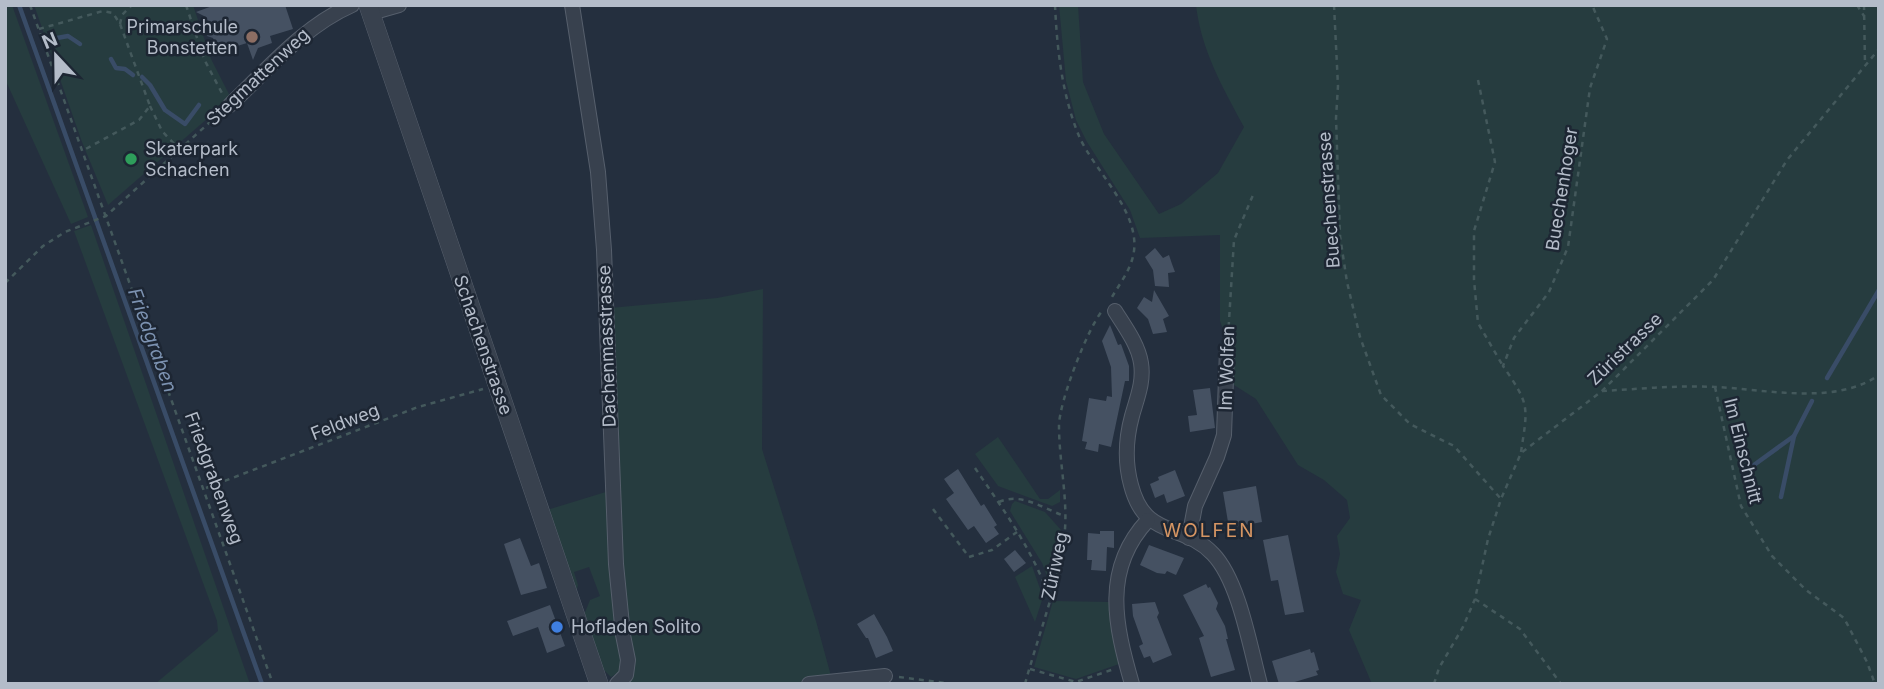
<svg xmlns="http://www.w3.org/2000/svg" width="1884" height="689" font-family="Inter,sans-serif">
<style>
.green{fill:#263c3f}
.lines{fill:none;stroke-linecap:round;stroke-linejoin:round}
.stream{stroke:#394c67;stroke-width:4.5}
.building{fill:#455162}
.minor-casing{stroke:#565f6c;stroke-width:16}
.tertiary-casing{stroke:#565f6c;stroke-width:19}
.path{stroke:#44595c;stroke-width:2.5;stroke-dasharray:5 5;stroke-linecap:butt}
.minor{stroke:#38414e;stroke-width:14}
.tertiary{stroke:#38414e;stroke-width:18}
.education-dot{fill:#8d6e63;stroke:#1d2633;stroke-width:2.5}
.leisure-dot{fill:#2e9e5b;stroke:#1d2633;stroke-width:2.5}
.shop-dot{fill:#3f7fe0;stroke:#1d2633;stroke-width:2.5}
.labels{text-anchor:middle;stroke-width:5;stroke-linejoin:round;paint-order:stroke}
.poi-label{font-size:18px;fill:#b4bcc9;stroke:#1d2633;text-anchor:start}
.street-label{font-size:18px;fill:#b4bcc9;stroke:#1d2633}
.water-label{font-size:19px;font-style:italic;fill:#7c92b1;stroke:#1d2633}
.neighbourhood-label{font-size:19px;letter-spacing:2px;fill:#d59563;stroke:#1d2633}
</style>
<rect width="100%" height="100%" fill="#242f3e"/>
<!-- green -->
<g class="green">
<polygon points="5,5 12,5 88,217 71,224 5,79"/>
<polygon points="34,5 193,5 211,59 231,98 108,205 82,142"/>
<path d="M1059,5H1078L1083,82L1104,134L1159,214L1181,204L1218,173L1244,127C1223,88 1201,50 1196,5H1879V684H1372L1349,630L1361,600L1343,594L1336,572L1340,554L1337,536L1350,518L1347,500L1324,480L1298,465L1256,399L1234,385V359L1220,321V235L1140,238L1130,210L1087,142L1076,120L1066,81Z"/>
<polygon points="91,225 244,667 250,684 155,684 218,631 217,621 74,231"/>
<polygon points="763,289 762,449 816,621 831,676 810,679 800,684 628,684 633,671 622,577 610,308 717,298"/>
<polygon points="998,437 1040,499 1048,499 1060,490 1060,502 1052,506 998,486 975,454"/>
<polygon points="609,491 623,660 619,672 611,677 603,669 584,615 590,600 600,596 589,567 574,572 578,585 576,592 547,510"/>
<polygon points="1015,501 1045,512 1061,530 1050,584 1042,563 1010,511 1012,504"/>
<polygon points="1032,566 1043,597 1035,622 1015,577"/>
<polygon points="1053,601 1109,602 1112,628 1122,663 1076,679 1034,667"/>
</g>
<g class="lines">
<!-- stream -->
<g class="stream">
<polyline points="19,5 262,684"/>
<polyline points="46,40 68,36 80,44"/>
<polyline points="111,59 116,68 125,69 133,75"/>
<polyline points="142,77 150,85 165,110 185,124 199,105"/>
<polyline points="1827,378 1879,290"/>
<polyline points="1747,470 1794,436"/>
<polyline points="1781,497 1794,436 1812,401"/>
</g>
</g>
<!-- building -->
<g class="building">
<polygon points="215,5 285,5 293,29 270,36 272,43 258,48 253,60 247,43 218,52 213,38 207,36 211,30 206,17 196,12"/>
<polygon points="1155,248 1163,258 1169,255 1172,264 1175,272 1168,273 1169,287 1155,286 1153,270 1145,257"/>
<polygon points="1154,290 1169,316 1163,319 1167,332 1153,334 1148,319 1137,308 1144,297 1152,302"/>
<polygon points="1110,325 1118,345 1121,344 1129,366 1129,381 1125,381 1111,447 1099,444 1098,452 1085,449 1087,442 1082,441 1089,398 1106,401 1107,396 1112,397 1111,367 1102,341"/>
<polygon points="1210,388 1215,428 1190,432 1188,416 1197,415 1193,390"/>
<polygon points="958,469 981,506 984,504 997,525 994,527 999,534 986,543 974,526 968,530 946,499 954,493 944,479"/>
<polygon points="1175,470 1185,496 1167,503 1164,494 1155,498 1150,484 1159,480 1158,477"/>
<polygon points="1256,486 1262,522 1229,528 1223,492"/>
<polygon points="1100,531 1114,531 1114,548 1107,547 1106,571 1091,570 1092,560 1087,560 1088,533 1100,534"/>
<polygon points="1288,535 1304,612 1285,615 1278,580 1271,581 1263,540"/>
<polygon points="520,538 531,566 539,563 547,588 521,595 504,544"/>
<polygon points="1149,545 1184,558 1176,575 1167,571 1165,574 1157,573 1140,565"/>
<polygon points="1015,550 1026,563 1014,572 1004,559"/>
<polygon points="1206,584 1208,588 1210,587 1218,603 1216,609 1225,626 1228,639 1226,639 1235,670 1211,677 1199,638 1204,636 1183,595"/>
<polygon points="1155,602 1159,613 1157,617 1172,655 1153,663 1150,656 1144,658 1139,646 1143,644 1133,616 1132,604"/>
<polygon points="550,605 565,646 547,653 538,627 513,636 507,621"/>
<polygon points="874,614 887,637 893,651 876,658 868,638 866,638 857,624"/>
<polygon points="1310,649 1311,653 1314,652 1319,670 1316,671 1318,675 1288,684 1279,684 1272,661"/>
</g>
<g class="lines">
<defs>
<g id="minor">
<polyline points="572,5 598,172 604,250 616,564 623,635 628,660 626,675 617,684"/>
<polyline points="371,13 399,5"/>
<path d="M230,105C268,69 304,26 352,5"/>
<path d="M1115,311C1125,327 1138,344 1141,363C1144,382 1137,398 1132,416C1126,438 1125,463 1131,485C1145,540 1183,522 1213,554C1239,581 1250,647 1260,684"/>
<polyline points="1189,538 1195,506 1217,457 1224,435 1227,350"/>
<polyline points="809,684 885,676"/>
<path d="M1132,684C1115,625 1102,569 1148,520"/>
</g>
<polyline id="tertiary" points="368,5 599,684"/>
</defs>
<!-- minor casing -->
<use href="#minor" class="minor-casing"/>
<!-- tertiary casing -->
<use href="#tertiary" class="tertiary-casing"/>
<!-- path -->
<g class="path">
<polyline points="30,5 273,684"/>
<polyline points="186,5 204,59 223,95"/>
<path d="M1055,5C1057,49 1062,95 1079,136C1095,173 1146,216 1132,260C1128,273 1119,285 1112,297"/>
<polyline points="1334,5 1338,86 1336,118 1340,236 1347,282 1360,337 1381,395 1410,424 1454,446 1501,499"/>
<polyline points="1857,5 1864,16"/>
<polyline points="1864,5 1865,65"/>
<polyline points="120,24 122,15 132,5"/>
<polyline points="39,29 103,11 113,13 120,24 150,106 139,120 82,151"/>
<polyline points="1478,80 1495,162 1474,231 1474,280 1478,323 1503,366"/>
<polyline points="150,106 162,131 179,149"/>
<polyline points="5,283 43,246 65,232 106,216 220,113"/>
<polyline points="1228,337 1234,240 1253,195"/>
<polyline points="1715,387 1741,506 1772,556 1806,590 1844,618 1867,662 1875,684"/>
<path d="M1602,391C1639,389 1678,385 1715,387C1765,389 1835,406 1879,375"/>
<path d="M1521,452C1528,406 1530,405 1503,366L1514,338L1549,292L1568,247L1590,88L1607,39L1592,5"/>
<path d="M975,468C1003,509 1032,549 1049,596"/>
<polyline points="206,488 418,407 483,389"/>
<path d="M999,502C1020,492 1043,508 1064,516"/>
<polyline points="933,509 969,557 992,550 1017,532"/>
<polyline points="1475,599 1520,629 1561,684"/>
<polyline points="1030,669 1076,682 1114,669"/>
<polyline points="899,677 954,684"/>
<path d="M1025,684C1038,636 1057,588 1064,539C1069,502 1059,463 1059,426C1059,402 1087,330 1102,311"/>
<polyline points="1434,684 1439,668 1463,627 1475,599 1488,539 1501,499 1521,453 1602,391 1713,280 1787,160 1879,49"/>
</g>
<!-- minor -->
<use href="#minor" class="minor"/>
<!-- tertiary -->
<use href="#tertiary" class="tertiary"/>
</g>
<!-- markers -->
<circle class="education-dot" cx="252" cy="37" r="7"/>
<circle class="leisure-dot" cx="131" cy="159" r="7"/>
<circle class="shop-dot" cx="557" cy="627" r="7"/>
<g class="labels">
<!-- poi labels -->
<g class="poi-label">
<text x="238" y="33" text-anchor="end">Primarschule<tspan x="238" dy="21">Bonstetten</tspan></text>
<text x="145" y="155">Skaterpark<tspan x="145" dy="21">Schachen</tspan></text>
<text x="571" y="633">Hofladen Solito</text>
</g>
<!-- street labels -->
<g class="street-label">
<text transform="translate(258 77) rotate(-43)" y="6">Stegmattenweg</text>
<text transform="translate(1562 189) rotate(-81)" y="6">Buechenhoger</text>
<text transform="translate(1329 200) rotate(-94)" y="6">Buechenstrasse</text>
<text transform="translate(483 345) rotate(71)" y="6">Schachenstrasse</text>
<text transform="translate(607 346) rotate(-92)" y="6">Dachenmasstrasse</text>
<text transform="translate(1625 349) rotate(-44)" y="6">Züristrasse</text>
<text transform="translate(1227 368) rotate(-88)" y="6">Im Wolfen</text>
<text transform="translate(345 422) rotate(-21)" y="6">Feldweg</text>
<text transform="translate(1743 451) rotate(76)" y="6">Im Einschnitt</text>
<text transform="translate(214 478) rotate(70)" y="6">Friedgrabenweg</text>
<text transform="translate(1055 566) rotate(-78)" y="6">Züriweg</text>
</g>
<!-- water labels -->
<g class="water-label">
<text transform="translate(153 340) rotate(70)" y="7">Friedgraben</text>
</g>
<!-- neighbourhood labels -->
<g class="neighbourhood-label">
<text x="1209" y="537">WOLFEN</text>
</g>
</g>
<!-- border -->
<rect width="1884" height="689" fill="none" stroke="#b4bcc9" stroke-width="14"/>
<!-- north arrow -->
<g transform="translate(56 56) rotate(338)" stroke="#1d2633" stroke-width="5" paint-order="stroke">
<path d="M0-5L12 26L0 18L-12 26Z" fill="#b4bcc9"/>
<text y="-10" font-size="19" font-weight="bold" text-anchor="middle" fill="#b4bcc9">N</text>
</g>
</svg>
